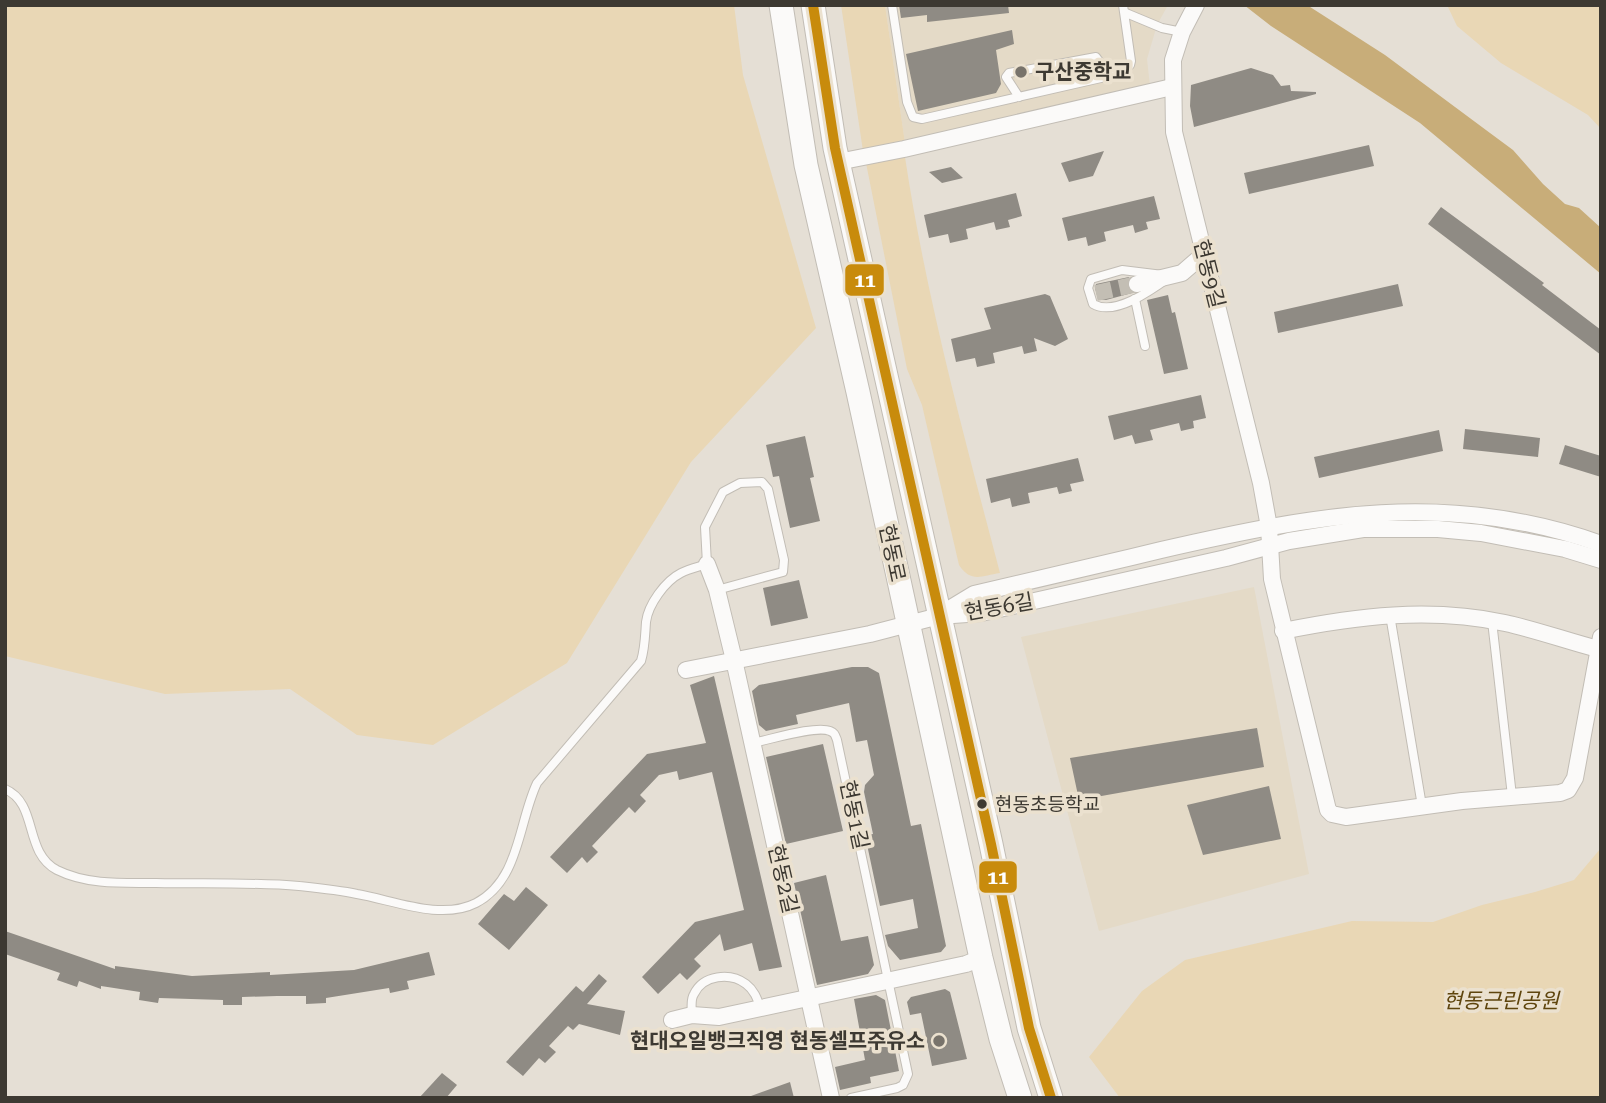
<svg xmlns="http://www.w3.org/2000/svg" width="1606" height="1103" font-family="'Roboto Serif','Noto Sans KR',serif">
<style>
.built{fill:#e4dac7}
.green{fill:#e9d7b5}
.water{fill:#c8ad79}
.building{fill:#8f8b84}
.lines{fill:none;stroke-linecap:round;stroke-linejoin:round}
.street-tunnel{stroke:#c3beb4;stroke-width:16;stroke-dasharray:16 8;stroke-linecap:butt}
.lane-casing{stroke:#c2bdb5;stroke-width:10}
.street-casing{stroke:#c2bdb5;stroke-width:18}
.secondary-casing{stroke:#c2bdb5;stroke-width:25}
.lane{stroke:#fbfaf9;stroke-width:8}
.street{stroke:#fbfaf9;stroke-width:16}
.secondary{stroke:#fbfaf9;stroke-width:23}
.bus-1-casing{stroke:#ebe1cf;stroke-width:16}
.bus-1{stroke:#c88b0c;stroke-width:10}
.poi-dot{fill:#78736b;stroke:#ebe1cf;stroke-width:2.5}
.bus-dot{fill:#3d3932;stroke:#ebe1cf;stroke-width:2.5}
.labels{text-anchor:middle;stroke-width:7;stroke-linejoin:round;paint-order:stroke}
.bus-label{font-size:19px;fill:#3d3932;stroke:#ebe1cf;text-anchor:start}
.poi-label{font-size:21px;font-weight:bold;fill:#3d3932;stroke:#ebe1cf;text-anchor:start}
.street-label{font-size:21px;fill:#3d3932;stroke:#ebe1cf}
.park-label{font-size:21px;font-style:italic;fill:#5f450d;stroke:#ebe1cf}
.line-badge{stroke:#ebe1cf;stroke-width:2.5}
.badge-label{font-size:19px;text-anchor:middle;font-weight:bold;fill:#fff}
</style>
<rect width="100%" height="100%" fill="#e5dfd5"/>
<!-- built -->
<g class="built">
<polygon points="885,5 1168,5 1157,25 1147,59 1150,86 905,143"/>
<polygon points="1254,587 1309,874 1099,931 1021,637"/>
</g>
<!-- green -->
<g class="green">
<polygon points="5,5 734,5 743,75 816,328 691,462 567,663 433,745 357,735 290,689 165,694 5,656"/>
<polygon points="841,5 885,5 905,143 863,151"/>
<polygon points="1447,5 1601,5 1601,129 1588,115 1501,63 1457,26"/>
<path d="M905,157C926,297 964,436 1000,573C981,576 971,583 959,565L922,405L907,369L866,163Z"/>
<polygon points="1601,848 1601,1098 1120,1098 1089,1057 1142,991 1185,960 1352,921 1433,922 1482,905 1535,892 1574,880"/>
</g>
<!-- water -->
<polygon class="water" points="1244,5 1307,5 1385,55 1490,133 1513,150 1543,184 1565,204 1579,208 1601,228 1601,274 1420,123 1271,26"/>
<!-- building -->
<g class="building">
<polygon points="899,5 1008,5 1009,13 927,22 927,15 901,18"/>
<polygon points="1012,30 1014,44 996,50 1001,84 996,93 918,111 906,54"/>
<polygon points="1251,68 1273,75 1281,86 1290,85 1291,91 1316,92 1316,94 1194,127 1190,106 1191,85"/>
<polygon points="1369,145 1374,166 1249,194 1244,173"/>
<polygon points="1104,151 1093,176 1069,182 1061,163"/>
<polygon points="951,167 963,178 942,183 929,172"/>
<polygon points="1016,193 1022,216 1008,220 1010,227 996,230 994,222 966,229 968,239 950,243 948,234 929,238 924,215"/>
<polygon points="1154,196 1160,219 1146,222 1148,229 1135,233 1133,225 1104,232 1106,241 1088,246 1086,237 1068,241 1062,218"/>
<polygon points="1441,207 1544,283 1542,285 1601,330 1601,355 1428,224"/>
<polygon points="1129,277 1127,286 1132,293 1106,300 1098,299 1095,288 1096,284"/>
<polygon points="1398,284 1403,306 1278,333 1274,312"/>
<polygon points="1045,294 1050,296 1068,339 1055,346 1034,338 1037,351 1024,354 1022,346 993,353 995,363 977,367 975,358 956,362 951,339 991,329 984,308"/>
<polygon points="1168,295 1172,313 1175,312 1188,369 1164,374 1147,300"/>
<polygon points="1201,395 1206,418 1193,421 1194,428 1181,431 1179,423 1150,430 1153,440 1135,444 1132,435 1114,440 1108,416"/>
<polygon points="1465,429 1540,438 1538,457 1463,449"/>
<polygon points="1439,430 1443,451 1319,478 1314,457"/>
<polygon points="805,436 814,477 810,478 820,521 790,528 779,476 773,477 766,445"/>
<polygon points="1565,445 1601,456 1601,477 1559,464"/>
<polygon points="1078,458 1084,481 1070,484 1072,491 1059,494 1057,487 1028,493 1030,503 1012,507 1010,498 991,503 986,479"/>
<polygon points="799,580 808,618 771,626 763,588"/>
<polygon points="852,667 868,667 879,673 911,826 921,824 946,946 941,952 900,960 888,946 885,935 918,928 913,899 880,906 865,835 873,834 864,792 865,785 874,775 867,740 856,742 849,703 796,715 798,724 766,731 759,725 752,691 759,685"/>
<polygon points="714,676 782,967 759,971 752,943 724,951 720,934 694,959 701,966 687,980 680,973 658,994 642,977 695,922 744,910 712,772 679,780 677,771 659,775 640,795 646,801 635,813 629,807 592,846 598,852 587,863 582,857 567,873 550,857 647,754 706,743 690,685"/>
<polygon points="1257,728 1264,767 1079,800 1070,758"/>
<polygon points="823,744 843,831 786,844 766,757"/>
<polygon points="1269,786 1281,839 1203,855 1187,805"/>
<polygon points="826,875 841,941 868,936 874,965 868,974 817,985 794,883"/>
<polygon points="526,887 548,905 509,950 478,924 504,894 514,901"/>
<polygon points="5,931 115,969 115,966 192,976 270,972 270,975 354,970 429,952 435,975 407,981 409,989 390,993 389,988 326,998 326,1003 306,1004 306,996 277,996 242,997 242,1005 223,1005 223,1000 159,998 158,1003 139,1000 140,992 101,986 101,989 79,981 77,987 57,980 60,973 5,954"/>
<polygon points="599,974 607,981 587,1004 625,1011 620,1035 579,1024 573,1030 568,1026 549,1046 556,1052 545,1063 539,1058 523,1076 506,1062 576,986 583,992"/>
<polygon points="945,989 950,992 967,1059 932,1066 921,1013 910,1015 907,1002 911,997"/>
<polygon points="876,995 885,1000 899,1071 870,1077 871,1083 840,1090 835,1067 865,1060 854,999"/>
<polygon points="442,1073 457,1085 446,1098 419,1098"/>
<polygon points="790,1082 794,1098 751,1098 751,1096"/>
</g>
<g class="lines">
<!-- street-tunnel -->
<polyline class="street-tunnel" points="1096,293 1137,284"/>
<defs>
<g id="lane">
<polyline points="892,5 907,102 913,117 922,119 1123,73 1130,65 1131,61 1123,5"/>
<polyline points="1126,13 1162,28 1182,32"/>
<polyline points="1019,97 1006,77 1009,73 1096,57 1110,76"/>
<path d="M1122,270L1171,276C1153,289 1115,317 1093,304L1088,288L1091,279Z"/>
<polyline points="1135,299 1145,346"/>
<polyline points="1390,615 1422,806"/>
<polyline points="1492,621 1512,796"/>
<path d="M752,743C769,740 816,725 830,731C835,733 835,735 837,740L908,1074L903,1085L897,1088L851,1098"/>
<path d="M5,789C39,804 23,852 57,870C87,885 123,883 156,883C203,884 252,882 299,886C318,888 338,890 357,894C393,900 441,921 476,903C520,880 518,823 537,783L641,661C645,648 645,636 646,622C648,605 665,581 681,573C689,569 698,567 707,564L705,527L723,492L740,483L762,482L768,489L784,560L783,572L717,590"/>
<path d="M692,1015C692,1008 690,1000 694,994C703,975 730,972 746,984C754,990 757,998 760,1007"/>
</g>
<g id="street">
<polyline points="1196,5 1182,32 1173,60 1174,132 1261,483 1269,527 1272,579 1328,810 1332,814 1346,817 1462,801 1560,793 1568,790 1575,778 1601,637"/>
<polyline points="838,162 904,149 1172,87"/>
<polyline points="1137,284 1182,273 1204,254"/>
<polyline points="707,564 717,590 734,660 831,1098"/>
<path d="M941,614L974,594C1037,579 1099,565 1161,550C1314,515 1448,489 1601,544"/>
<path d="M1283,631C1357,616 1430,607 1505,623C1537,630 1567,641 1598,649"/>
<polyline points="686,670 870,634 939,616 981,613 1226,558 1289,541 1363,529 1438,529 1481,533 1565,549 1601,560"/>
<polyline points="672,1020 692,1015 719,1017 966,964 981,958"/>
</g>
<g id="secondary">
<polyline points="781,5 806,165 858,392 981,958 1001,1039 1020,1098"/>
<polyline points="813,5 835,148 991,844 1029,1028 1051,1098"/>
</g>
</defs>
<!-- lane casing -->
<use href="#lane" class="lane-casing"/>
<!-- street casing -->
<use href="#street" class="street-casing"/>
<!-- secondary casing -->
<use href="#secondary" class="secondary-casing"/>
<!-- lane -->
<use href="#lane" class="lane"/>
<!-- street -->
<use href="#street" class="street"/>
<!-- secondary -->
<use href="#secondary" class="secondary"/>
<defs>
<polyline id="bus-1" points="813,5 835,148 991,844 1029,1028 1051,1098"/>
</defs>
<!-- bus-1 casing -->
<use href="#bus-1" class="bus-1-casing"/>
<!-- bus-1 -->
<use href="#bus-1" class="bus-1"/>
</g>
<!-- markers -->
<g class="poi-dot">
<circle cx="1021" cy="72" r="7"/>
<circle cx="939" cy="1041" r="7"/>
</g>
<circle class="bus-dot" cx="982" cy="804" r="6"/>
<g class="labels">
<!-- bus labels -->
<g class="bus-label">
<text x="995" y="811">현동초등학교</text>
</g>
<!-- poi labels -->
<g class="poi-label">
<text x="1035" y="79">구산중학교</text>
<text x="925" y="1048" text-anchor="end">현대오일뱅크직영 현동셀프주유소</text>
</g>
<!-- street labels -->
<g class="street-label">
<text transform="translate(1209 274) rotate(76)" y="7">현동9길</text>
<text transform="translate(892 553) rotate(78)" y="7">현동로</text>
<text transform="translate(999 607) rotate(-10)" y="7">현동6길</text>
<text transform="translate(854 815) rotate(78)" y="7">현동1길</text>
<text transform="translate(783 879) rotate(77)" y="7">현동2길</text>
</g>
<!-- park labels -->
<g class="park-label">
<text x="1501" y="1008">현동근린공원</text>
</g>
</g>
<g class="line-badge">
<rect x="844" y="263" width="41" height="34" rx="7" fill="#c88b0c"/>
<rect x="978" y="860" width="40" height="34" rx="7" fill="#c88b0c"/>
</g>
<g class="badge-label">
<text x="865" y="287">11</text>
<text x="998" y="884">11</text>
</g>
<!-- border -->
<rect width="1606" height="1103" fill="none" stroke="#3d3932" stroke-width="14"/>
</svg>
